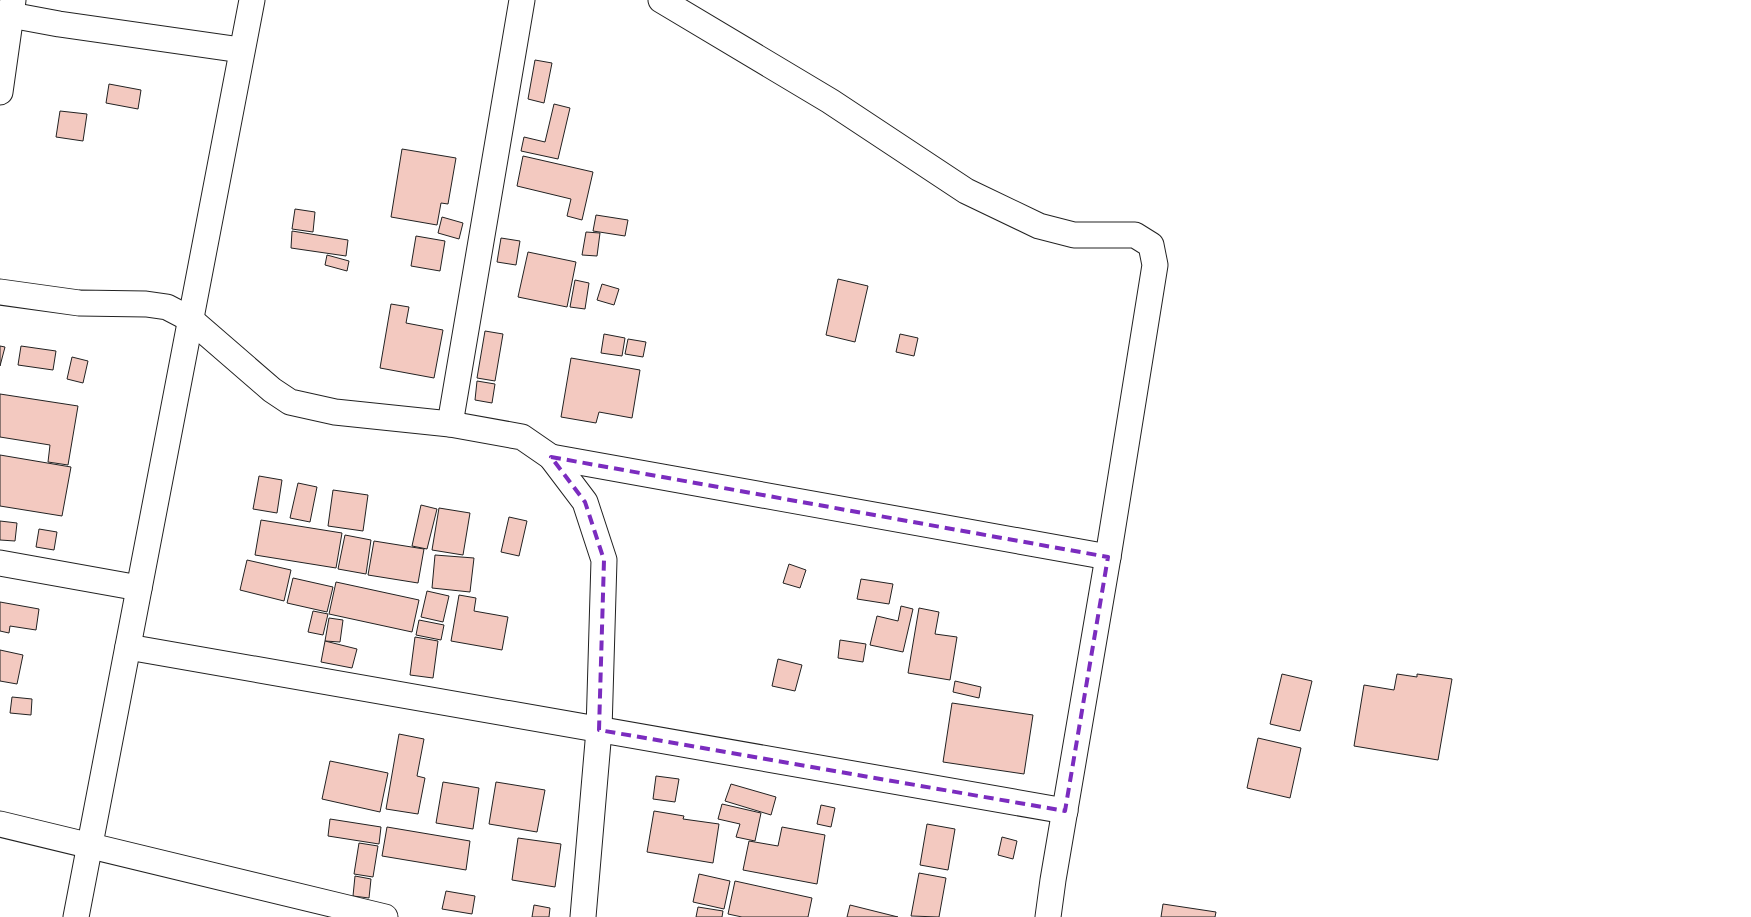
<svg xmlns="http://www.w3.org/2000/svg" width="1751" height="917" font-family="'Noto Sans',sans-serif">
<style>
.building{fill:#f3c9c0;stroke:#222}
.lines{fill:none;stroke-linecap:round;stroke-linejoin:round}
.street-casing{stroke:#222;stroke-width:27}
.street{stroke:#fff;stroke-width:25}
.marked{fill:none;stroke:#7b2cbf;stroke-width:4;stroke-dasharray:10 6;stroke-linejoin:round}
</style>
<rect width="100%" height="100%" fill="#fff"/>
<!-- building -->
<g class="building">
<polygon points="535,60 552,63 544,103 528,99"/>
<polygon points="109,84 141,90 138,109 106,103"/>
<polygon points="554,104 570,108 558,159 521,151 524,137 545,142"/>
<polygon points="60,111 87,114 83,141 56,137"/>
<polygon points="402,149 456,158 448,204 441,203 437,225 391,217"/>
<polygon points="523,156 593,172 582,220 567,216 571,199 517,186"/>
<polygon points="295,209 315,212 313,232 292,229"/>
<polygon points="596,215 628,220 625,236 593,231"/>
<polygon points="442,217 463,223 459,239 438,233"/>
<polygon points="292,231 348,240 346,256 291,248"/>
<polygon points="586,232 600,233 597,256 582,255"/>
<polygon points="416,236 445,241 440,271 411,266"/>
<polygon points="501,238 520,241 516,265 497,262"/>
<polygon points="528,252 576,262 567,307 518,297"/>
<polygon points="327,255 349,261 347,271 325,265"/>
<polygon points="838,279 868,286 855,342 826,335"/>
<polygon points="575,280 589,283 585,309 570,307"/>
<polygon points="602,284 619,289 614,305 597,300"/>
<polygon points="391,304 409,307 406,323 443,330 434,378 380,368"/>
<polygon points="485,331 503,334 495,381 477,378"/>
<polygon points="604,334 625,338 622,356 601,353"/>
<polygon points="900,334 918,338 914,356 896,352"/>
<polygon points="628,339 646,342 643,357 625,354"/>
<polygon points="0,346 5,347 0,366"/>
<polygon points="21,346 56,351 53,370 18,365"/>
<polygon points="72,357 88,361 83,383 67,379"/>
<polygon points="571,358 640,370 632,418 599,412 596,423 561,417"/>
<polygon points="477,381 495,384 492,403 475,400"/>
<polygon points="0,394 78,406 68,465 48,462 50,445 0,437"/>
<polygon points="0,455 71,467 62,516 0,506"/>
<polygon points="259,476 282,480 277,513 253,509"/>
<polygon points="298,483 317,487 310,522 290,518"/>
<polygon points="333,490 368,495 363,531 328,526"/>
<polygon points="421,505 437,509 427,549 412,546"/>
<polygon points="439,508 470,513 463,555 432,550"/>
<polygon points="509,517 527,521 519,556 501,552"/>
<polygon points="261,520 342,533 336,568 255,555"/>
<polygon points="0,521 17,523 15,541 0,540"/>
<polygon points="39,529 57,532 54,550 36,547"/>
<polygon points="345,535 371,540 366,574 338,569"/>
<polygon points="374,541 424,549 418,583 368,575"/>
<polygon points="435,555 474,558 470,592 432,588"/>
<polygon points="247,560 291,570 284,601 240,590"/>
<polygon points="789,564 806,570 800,588 783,583"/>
<polygon points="293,578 333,587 327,612 287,603"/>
<polygon points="861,579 893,584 889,604 857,599"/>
<polygon points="336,582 419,600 412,632 329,614"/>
<polygon points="427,591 449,596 443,622 421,617"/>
<polygon points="459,595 476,598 474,611 508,617 502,650 451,641"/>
<polygon points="0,602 39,609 36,630 10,626 9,633 0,631"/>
<polygon points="901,606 913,609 903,652 870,645 877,616 898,621"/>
<polygon points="919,608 939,612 935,634 957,637 950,680 908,673"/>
<polygon points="313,611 328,614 323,635 308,632"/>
<polygon points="329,618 343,620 340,642 325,641"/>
<polygon points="419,620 444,625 441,640 416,635"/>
<polygon points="415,637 438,641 433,678 410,675"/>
<polygon points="840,640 866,644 863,662 838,658"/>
<polygon points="325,641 357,649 352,668 321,662"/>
<polygon points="0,650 23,655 17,684 0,681"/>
<polygon points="778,659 802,665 795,691 772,686"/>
<polygon points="1282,674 1312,681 1300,731 1270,724"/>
<polygon points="1397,674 1417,677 1417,674 1452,679 1438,760 1354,746 1364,685 1394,690"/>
<polygon points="955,681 981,687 979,698 953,692"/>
<polygon points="12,697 32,699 31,715 10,713"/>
<polygon points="952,703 1033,715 1024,774 943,762"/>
<polygon points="399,734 424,739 417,776 425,778 418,814 386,809"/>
<polygon points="1258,738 1301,748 1290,798 1247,788"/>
<polygon points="330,761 388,773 380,812 322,799"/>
<polygon points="656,776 679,779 675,802 653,799"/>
<polygon points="443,782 479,788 473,829 436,823"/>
<polygon points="496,782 545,790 537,832 489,824"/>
<polygon points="731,784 776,797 771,815 725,801"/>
<polygon points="722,804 761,813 755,841 736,837 740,824 718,819"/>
<polygon points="821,805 835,808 831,827 817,824"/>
<polygon points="654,811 684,816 683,819 719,824 713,863 647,852"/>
<polygon points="330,819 381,827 379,844 328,836"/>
<polygon points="927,824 955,829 948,870 920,865"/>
<polygon points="387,827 470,841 466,870 382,856"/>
<polygon points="782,827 825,835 817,884 743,870 749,841 778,846"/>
<polygon points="1002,837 1017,841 1013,859 998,855"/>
<polygon points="518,838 561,844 555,887 512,880"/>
<polygon points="359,843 378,846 373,877 354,874"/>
<polygon points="919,873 946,878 939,917 911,916"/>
<polygon points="699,874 730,881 724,909 693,902"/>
<polygon points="355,876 371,879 369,898 353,896"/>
<polygon points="735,881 812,898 808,917 742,917 728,914"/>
<polygon points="446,891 475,896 472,914 442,909"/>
<polygon points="1163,904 1216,912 1215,917 1161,917"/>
<polygon points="534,905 550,908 549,917 532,917"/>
<polygon points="850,905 898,917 847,917"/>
<polygon points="698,907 723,911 722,917 696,917"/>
</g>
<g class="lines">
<defs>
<g id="street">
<polyline points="661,0 830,101 966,191 1039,226 1074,235 1135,235 1151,245 1155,265 1108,557 1053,880 1048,917"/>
<polyline points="0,13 59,24 241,50"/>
<polyline points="0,92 13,0"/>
<polyline points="0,292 79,303 146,304 167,307 190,319 272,390 290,402 335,412 450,424 522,437 551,457 585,502 604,560 599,730 583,917"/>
<polyline points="450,424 522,0"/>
<polyline points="551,457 1108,557"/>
<polyline points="0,563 139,588"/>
<polyline points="128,647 1065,811"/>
<polyline points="0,824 385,917"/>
<polyline points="76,917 252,0"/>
</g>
</defs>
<!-- street casing -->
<use href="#street" class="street-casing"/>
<!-- street -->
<use href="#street" class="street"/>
</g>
<!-- marked area -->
<path class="marked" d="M551,457L1108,557L1065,811L599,730L604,560L585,502Z"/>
</svg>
